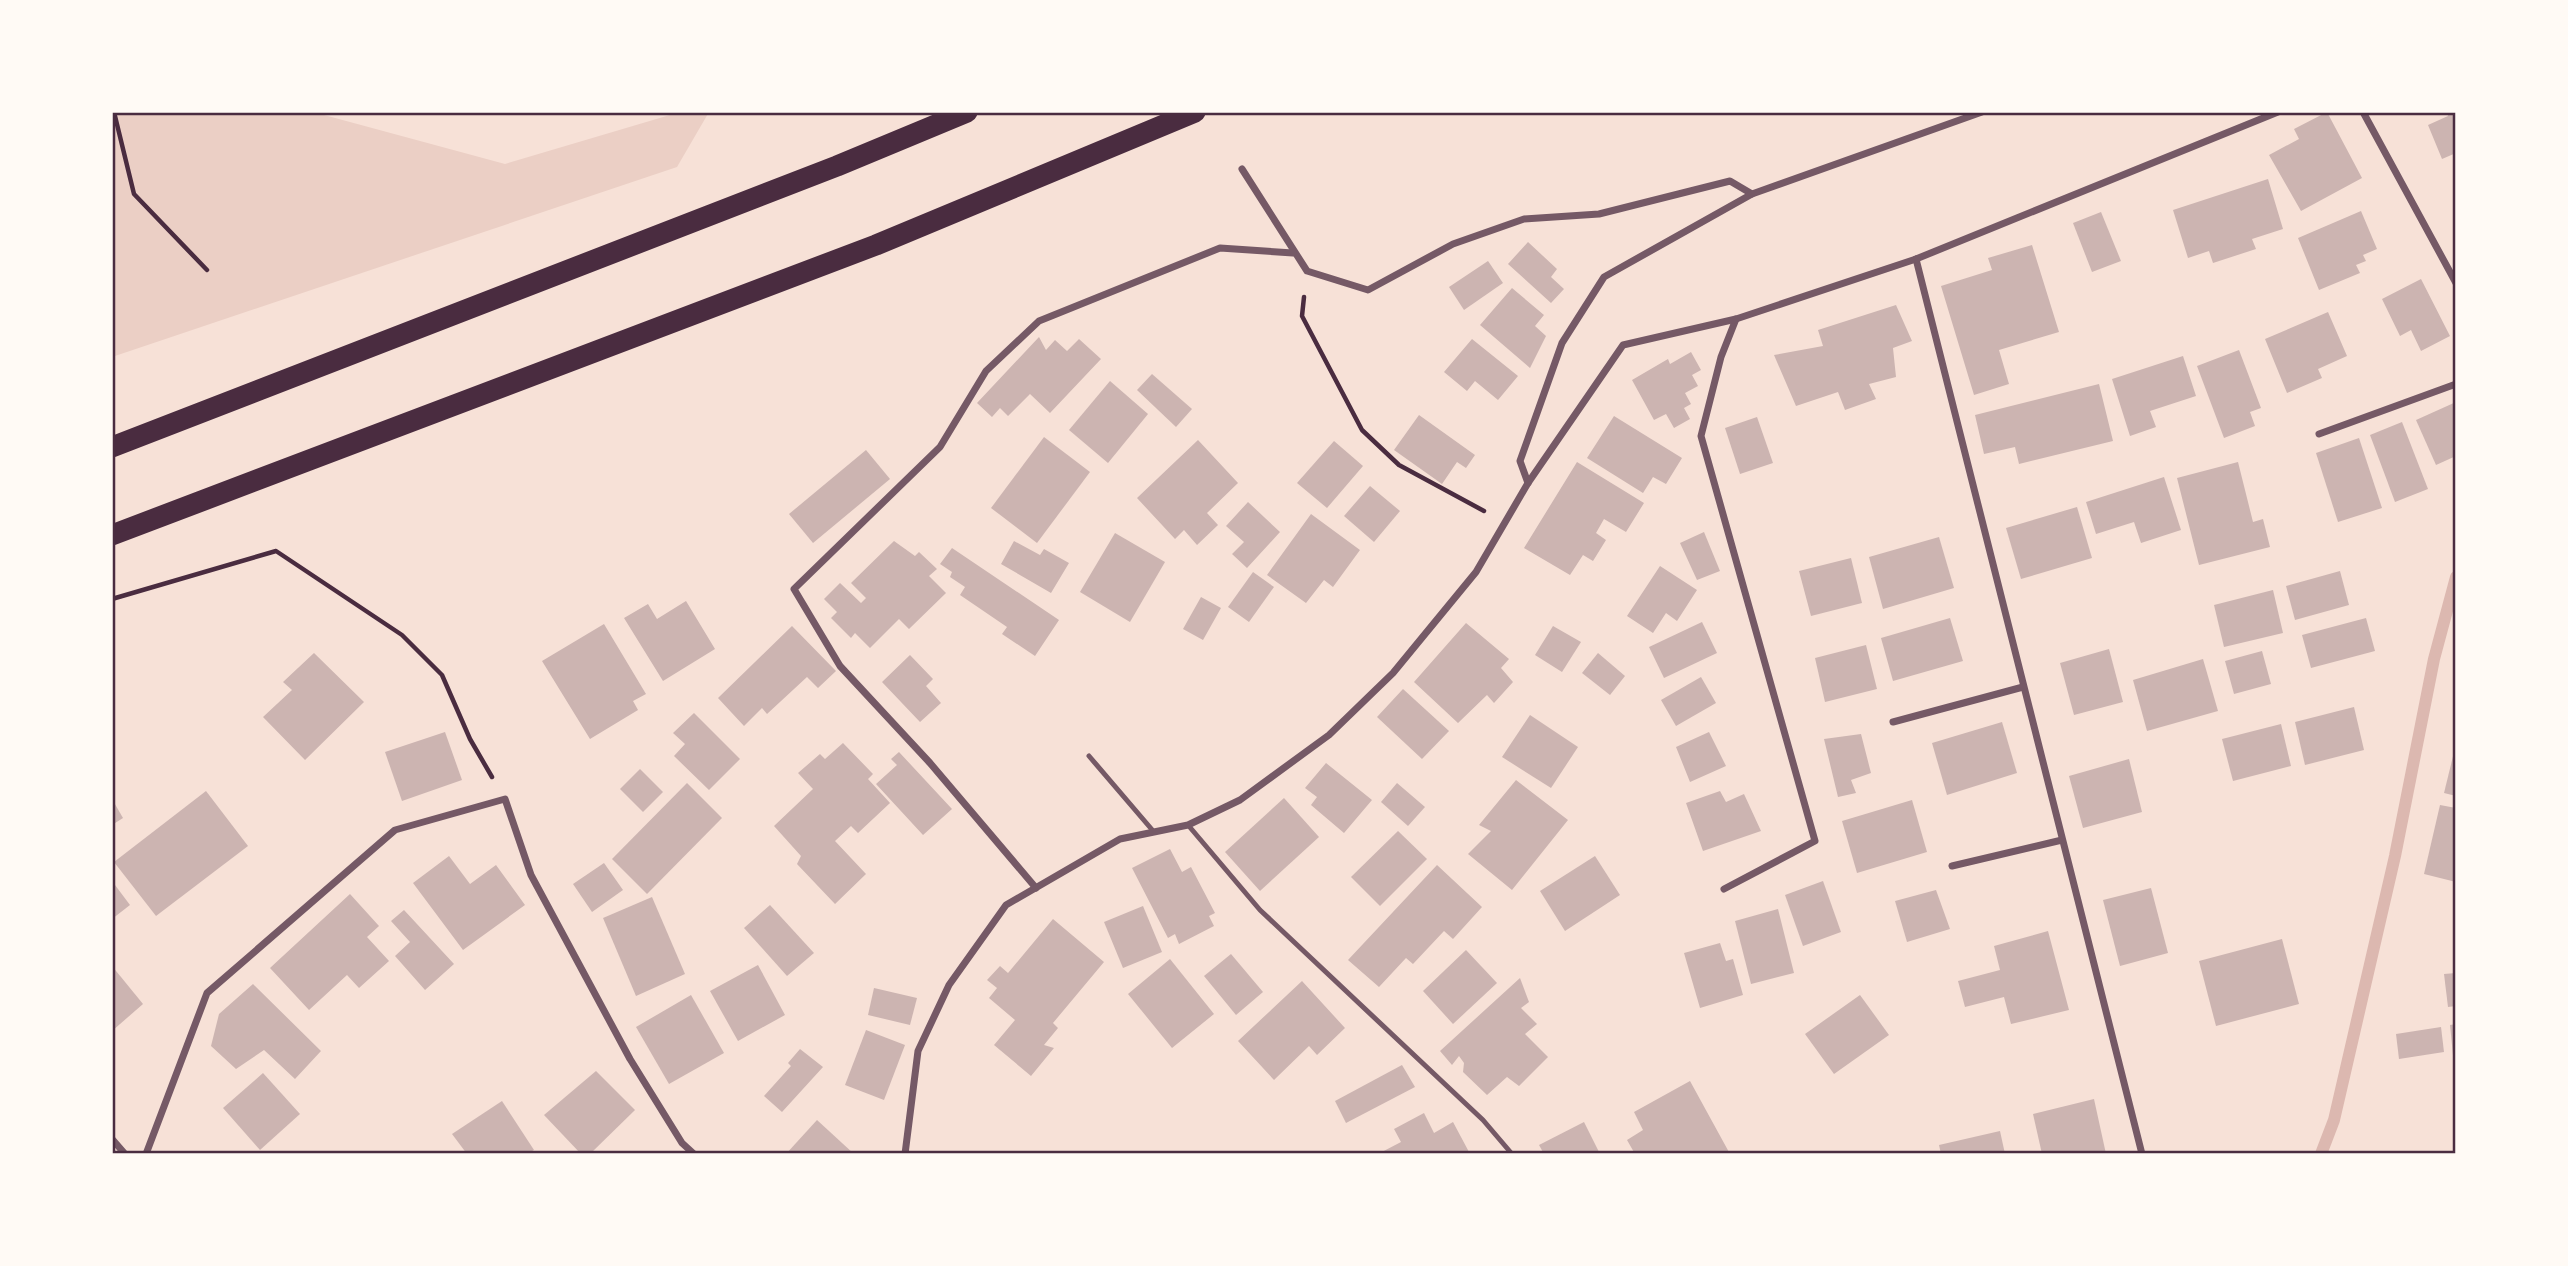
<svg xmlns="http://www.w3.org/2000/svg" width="2568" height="1266" font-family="'Crimson Pro',serif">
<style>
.green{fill:#ebcfc5}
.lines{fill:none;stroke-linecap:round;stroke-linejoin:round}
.stream{stroke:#dcb8b0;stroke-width:12}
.building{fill:#ccb4b1}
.path{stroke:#4a2c40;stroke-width:4.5}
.service{stroke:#755966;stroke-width:5}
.minor{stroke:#755966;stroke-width:7}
.motorway{stroke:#4a2c40;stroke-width:21}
.neatline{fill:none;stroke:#4a2c40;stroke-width:2.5}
</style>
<rect width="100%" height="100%" fill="#f7e1d7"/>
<!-- green -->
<polygon class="green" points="112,112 313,112 505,164 680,112 709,112 677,167 112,357"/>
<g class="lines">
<!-- stream -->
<polyline class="stream" points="2321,1154 2334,1120 2395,856 2434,659 2456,577"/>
</g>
<!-- building -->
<g class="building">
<polygon points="2327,112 2362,178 2301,211 2269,155 2299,139 2294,129"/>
<polygon points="2447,112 2456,112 2456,153 2442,159 2428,125 2448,116"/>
<polygon points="2268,179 2283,229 2252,239 2256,249 2213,263 2209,251 2188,258 2173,210"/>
<polygon points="2361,211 2377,249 2363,255 2366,261 2356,265 2360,273 2319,290 2298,238"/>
<polygon points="2101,212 2121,261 2092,272 2073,223"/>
<polygon points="1528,242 1557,269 1551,277 1564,289 1551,303 1508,264"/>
<polygon points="2032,245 2059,332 1999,350 2009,384 1974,395 1941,286 1992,270 1988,258"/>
<polygon points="1488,261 1503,283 1464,310 1449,287"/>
<polygon points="2421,279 2450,336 2421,351 2411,330 2400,336 2382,299"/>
<polygon points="1512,288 1544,315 1535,326 1546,336 1530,368 1480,325"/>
<polygon points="1896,305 1912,341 1893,348 1896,377 1869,384 1876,399 1845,410 1838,392 1796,406 1774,355 1823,346 1818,330"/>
<polygon points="2328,312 2347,356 2318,369 2322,378 2287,393 2265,339"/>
<polygon points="1039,337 1046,350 1055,340 1067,351 1079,339 1101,359 1050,413 1030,394 1008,416 1000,408 992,417 977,403"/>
<polygon points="1472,339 1518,376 1498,400 1475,381 1467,391 1444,372"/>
<polygon points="2239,350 2261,408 2250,412 2255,426 2224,438 2197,366"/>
<polygon points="1691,352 1701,370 1692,375 1698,386 1685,393 1691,404 1684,408 1690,419 1674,428 1666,414 1654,420 1632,380 1668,359 1670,364"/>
<polygon points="2183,356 2196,396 2150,411 2156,427 2130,436 2112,379"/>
<polygon points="1152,374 1192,409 1176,427 1137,390"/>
<polygon points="1110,381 1148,414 1108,463 1069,430"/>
<polygon points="2099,384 2113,441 2019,464 2015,447 1984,454 1975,415"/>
<polygon points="2456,402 2456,456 2436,465 2416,420"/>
<polygon points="1419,415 1475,455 1466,468 1457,462 1442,484 1394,450"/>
<polygon points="1614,416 1682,458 1666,484 1653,477 1643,493 1587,458"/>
<polygon points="1757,417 1773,463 1740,474 1725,428"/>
<polygon points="2402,422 2428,489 2395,502 2370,435"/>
<polygon points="1044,437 1090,472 1037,543 991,508"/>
<polygon points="2359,438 2382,508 2338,522 2316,453"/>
<polygon points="1198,440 1238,483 1207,513 1218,525 1197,545 1184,530 1175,539 1137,498"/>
<polygon points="1334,441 1363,466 1327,508 1297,483"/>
<polygon points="866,450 890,479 813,543 789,514"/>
<polygon points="1577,462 1644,503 1626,532 1604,519 1596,533 1606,540 1593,561 1583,555 1570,575 1524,548"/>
<polygon points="2238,462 2253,522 2263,519 2270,547 2199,565 2177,478"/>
<polygon points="2164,477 2181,530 2141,543 2134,522 2096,534 2086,502"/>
<polygon points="1370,486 1400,511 1374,542 1344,516"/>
<polygon points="1248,502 1280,532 1247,568 1232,554 1244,542 1226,526"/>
<polygon points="2077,507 2092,558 2021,579 2006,528"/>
<polygon points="1311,514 1360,550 1333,587 1324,580 1306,603 1267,575"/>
<polygon points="1704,532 1720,571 1697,580 1680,543"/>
<polygon points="1115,533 1165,562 1130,622 1080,592"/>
<polygon points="1939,537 1954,588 1883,609 1869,557"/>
<polygon points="894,541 915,556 919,552 937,569 929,576 946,593 909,629 899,619 870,648 855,633 851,638 831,618 837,612 824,599 840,583 861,603 866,598 851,583"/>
<polygon points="1014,541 1040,555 1044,549 1069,563 1051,593 1001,564"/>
<polygon points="952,548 1059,620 1035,656 1002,634 1007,627 960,595 965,587 950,577 952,572 940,564"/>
<polygon points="1851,558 1862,603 1811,616 1799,571"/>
<polygon points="1660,566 1697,590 1677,621 1666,613 1653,633 1627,616"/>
<polygon points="2340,571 2349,605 2295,620 2286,586"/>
<polygon points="1253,572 1274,587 1249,622 1228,607"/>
<polygon points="2273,590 2283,633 2224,647 2214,605"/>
<polygon points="1201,597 1221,608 1203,640 1183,629"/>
<polygon points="686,601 715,649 663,681 624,618 648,604 657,619"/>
<polygon points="1950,618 1963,661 1893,681 1881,638"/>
<polygon points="2366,618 2375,651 2311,668 2302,635"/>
<polygon points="1702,622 1717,653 1664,678 1649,647"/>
<polygon points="1466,623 1509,659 1501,668 1513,682 1494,703 1487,695 1458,723 1414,682"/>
<polygon points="604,624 646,694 633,701 638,710 590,739 542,661"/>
<polygon points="792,626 836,671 818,688 807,677 767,714 762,708 744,726 718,698"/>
<polygon points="1553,626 1581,642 1562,672 1535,655"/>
<polygon points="1866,645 1877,689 1825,702 1815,658"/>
<polygon points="2109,649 2123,702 2074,715 2060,663"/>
<polygon points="2262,651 2271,684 2234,694 2225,661"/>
<polygon points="314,653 364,702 305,760 263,717 292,690 283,682"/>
<polygon points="1598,653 1625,676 1610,695 1582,673"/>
<polygon points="910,655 933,679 926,686 941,703 920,722 882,682"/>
<polygon points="2203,659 2218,711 2147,731 2133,680"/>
<polygon points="1701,677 1716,703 1676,726 1661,700"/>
<polygon points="1403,689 1449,731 1422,759 1377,717"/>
<polygon points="2354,707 2364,750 2305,765 2295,722"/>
<polygon points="694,713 740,759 709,790 674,756 685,744 673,733"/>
<polygon points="1530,715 1578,747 1551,788 1502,757"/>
<polygon points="2002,722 2017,773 1947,795 1932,743"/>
<polygon points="2281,724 2291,766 2233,781 2222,739"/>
<polygon points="445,732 462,780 402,801 385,752"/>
<polygon points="1709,732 1726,766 1690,782 1676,747"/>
<polygon points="1861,734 1871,773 1851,780 1856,793 1838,797 1824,739"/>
<polygon points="843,743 873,774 868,779 890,803 858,833 851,826 835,841 866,874 835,904 797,864 801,856 774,826 813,789 798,773 820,754 825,759"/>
<polygon points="2456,744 2456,796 2444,793"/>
<polygon points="899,752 952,809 923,835 876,784 897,765 891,759"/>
<polygon points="2129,759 2142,812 2083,828 2069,776"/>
<polygon points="1326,763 1372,800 1344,833 1311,805 1317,797 1305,788"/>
<polygon points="640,769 663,792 643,812 620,789"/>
<polygon points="1516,780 1568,820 1512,890 1468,854 1491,831 1479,825"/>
<polygon points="687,783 722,818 647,894 612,859"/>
<polygon points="1397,783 1425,807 1408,826 1381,802"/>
<polygon points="206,791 248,846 156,916 114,862"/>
<polygon points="1720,791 1726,802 1744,794 1761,831 1703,851 1686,803"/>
<polygon points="1284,798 1319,837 1260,891 1225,852"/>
<polygon points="112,799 123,818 112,825"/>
<polygon points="1912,800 1927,852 1857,873 1842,821"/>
<polygon points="2440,805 2456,808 2456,882 2424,874"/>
<polygon points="1398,831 1427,859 1380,906 1351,877"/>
<polygon points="1170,849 1182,872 1191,867 1215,913 1209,916 1214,926 1179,944 1175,934 1168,938 1132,868"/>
<polygon points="449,856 470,884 496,865 525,905 463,950 413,883"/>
<polygon points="1595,856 1620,895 1565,931 1540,891"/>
<polygon points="604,863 623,890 592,912 573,884"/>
<polygon points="1437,865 1482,907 1453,939 1444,931 1413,964 1406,958 1379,987 1348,960"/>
<polygon points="112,881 130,905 112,919"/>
<polygon points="1823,881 1841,932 1803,946 1785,895"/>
<polygon points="2151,888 2168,953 2120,966 2103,900"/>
<polygon points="1936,890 1950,929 1907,942 1895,901"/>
<polygon points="350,894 379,926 367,937 389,961 359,988 347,975 309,1010 270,968"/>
<polygon points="652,897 685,974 636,996 603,918"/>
<polygon points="770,905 814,953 787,976 744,928"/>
<polygon points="1143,906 1162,952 1123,968 1104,922"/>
<polygon points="1778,909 1794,973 1751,984 1735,921"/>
<polygon points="404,910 454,964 425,990 395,956 410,942 391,921"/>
<polygon points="1053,919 1104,962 1053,1023 1058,1028 1044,1045 1054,1048 1031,1076 994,1045 1015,1020 989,998 997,988 987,980 1000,966 1008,973"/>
<polygon points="2048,931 2069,1010 2011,1024 2004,997 1965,1007 1958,981 2000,970 1994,946"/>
<polygon points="2282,939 2299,1004 2216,1026 2199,961"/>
<polygon points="1720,943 1726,961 1733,959 1743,995 1700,1008 1684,953"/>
<polygon points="1466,950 1497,983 1453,1024 1423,991"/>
<polygon points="1231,954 1263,992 1236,1015 1204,976"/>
<polygon points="1170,959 1214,1014 1172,1048 1128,994"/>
<polygon points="758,965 785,1015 738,1041 710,991"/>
<polygon points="112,966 143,1004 112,1031"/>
<polygon points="2456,973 2456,1006 2448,1007 2444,974"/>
<polygon points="1520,978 1529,1002 1521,1008 1537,1024 1525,1034 1548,1057 1519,1086 1507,1077 1487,1095 1463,1072 1464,1063 1459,1056 1452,1065 1440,1051"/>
<polygon points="1302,981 1345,1028 1317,1055 1309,1046 1274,1080 1238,1041"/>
<polygon points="253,984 321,1051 295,1079 264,1050 236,1069 211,1046 219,1014"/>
<polygon points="874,988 917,998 910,1025 868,1015"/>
<polygon points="691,995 724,1053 669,1084 636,1027"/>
<polygon points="1860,995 1889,1035 1834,1074 1805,1034"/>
<polygon points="2456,1024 2456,1054 2453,1055 2450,1025"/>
<polygon points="2441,1027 2444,1052 2399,1059 2396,1034"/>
<polygon points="866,1030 905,1045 884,1100 845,1085"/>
<polygon points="800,1049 823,1067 782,1112 764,1096 791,1066 788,1063"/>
<polygon points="1402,1065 1415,1087 1346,1123 1335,1101"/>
<polygon points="596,1071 635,1110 590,1154 581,1154 544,1115"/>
<polygon points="263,1073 300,1114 260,1150 223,1108"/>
<polygon points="1690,1081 1730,1154 1635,1154 1627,1140 1643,1130 1634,1112"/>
<polygon points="2094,1099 2106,1154 2042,1154 2033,1114"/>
<polygon points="502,1101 534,1150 527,1154 467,1154 452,1134"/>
<polygon points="1424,1113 1434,1133 1453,1122 1469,1152 1378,1154 1401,1142 1394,1129"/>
<polygon points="817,1120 854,1154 786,1154"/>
<polygon points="1584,1122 1600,1154 1544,1154 1539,1145"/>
<polygon points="2000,1131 2005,1154 1941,1154 1939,1145"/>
</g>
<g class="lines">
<!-- path -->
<g class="path">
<polyline points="114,112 134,194 207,270"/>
<polyline points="1304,297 1302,316 1362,430 1399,465 1484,511"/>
<polyline points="112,599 276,551 402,635 442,675 470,739 492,777"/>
</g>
<!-- service -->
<g class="service">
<polyline points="1089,756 1154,832"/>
<polyline points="1188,825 1260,910 1483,1120 1512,1154"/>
</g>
<!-- minor -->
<g class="minor">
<polyline points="2363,112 2456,283"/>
<polyline points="1242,169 1307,271 1368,290 1453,244 1524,219 1599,214 1730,181 1752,194 1982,112"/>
<polyline points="1916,259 2142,1154"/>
<polyline points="2319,434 2456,384"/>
<polyline points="1528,483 1520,461 1562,343 1604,277 1752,194"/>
<polyline points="1893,722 2023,687"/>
<polyline points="1952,866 2062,840"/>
<polyline points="1036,888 930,763 840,666 794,589 940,447 986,371 1039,321 1220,248 1293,253"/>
<polyline points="1724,889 1815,841 1701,436 1721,357 1736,319"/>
<polyline points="112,1139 125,1154"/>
<polyline points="146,1154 207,993 395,830 505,799 531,875 630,1059 682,1143 694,1154"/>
<polyline points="905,1154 918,1051 949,985 1006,905 1120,839 1188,825 1240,800 1329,735 1393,673 1476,572 1528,483 1623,345 1736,319 1916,259 2278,112"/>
</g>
<!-- motorway -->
<g class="motorway">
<polyline points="112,447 837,166 967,112"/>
<polyline points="112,535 876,245 1195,112"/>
</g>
</g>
<!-- border -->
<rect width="2568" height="1266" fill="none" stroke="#fffaf5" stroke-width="228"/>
<rect x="114" y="114" width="2340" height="1038" class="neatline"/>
</svg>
